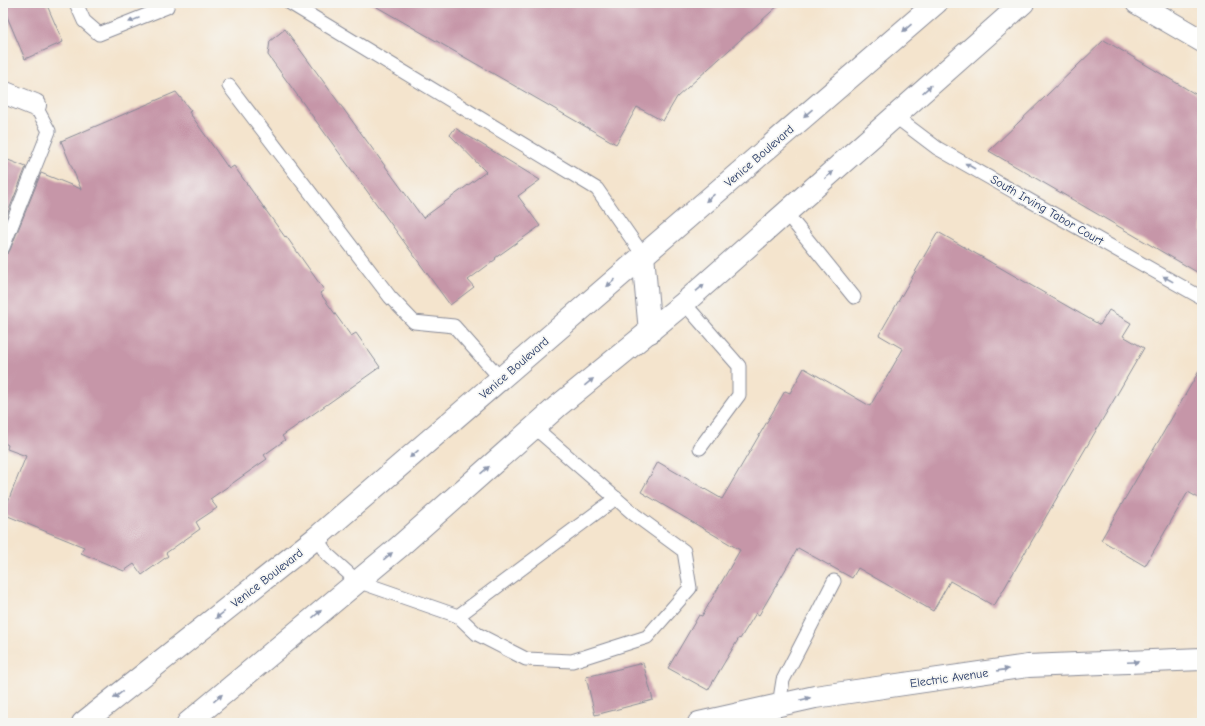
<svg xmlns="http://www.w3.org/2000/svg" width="1205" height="726" font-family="'Comic Neue',sans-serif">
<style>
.building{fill:#c696a8}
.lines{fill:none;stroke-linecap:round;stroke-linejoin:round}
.lane-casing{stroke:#888a96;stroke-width:15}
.street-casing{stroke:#888a96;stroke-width:24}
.secondary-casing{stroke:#888a96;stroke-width:24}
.lane{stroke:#fff;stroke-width:13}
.street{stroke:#fff;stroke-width:22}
.secondary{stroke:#fff;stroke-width:22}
.oneway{fill:#8d97ae}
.labels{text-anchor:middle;stroke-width:3.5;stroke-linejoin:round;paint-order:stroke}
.street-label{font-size:12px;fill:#1b2f5e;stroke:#f6f6f2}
</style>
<rect width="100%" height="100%" fill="#f6f6f2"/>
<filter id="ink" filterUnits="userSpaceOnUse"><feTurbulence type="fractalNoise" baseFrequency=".025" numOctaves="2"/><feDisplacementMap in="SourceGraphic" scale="8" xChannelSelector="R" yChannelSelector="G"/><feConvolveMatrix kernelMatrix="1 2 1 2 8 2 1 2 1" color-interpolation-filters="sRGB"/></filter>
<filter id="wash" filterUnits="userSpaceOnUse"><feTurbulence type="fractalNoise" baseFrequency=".012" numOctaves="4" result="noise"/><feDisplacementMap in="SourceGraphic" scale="16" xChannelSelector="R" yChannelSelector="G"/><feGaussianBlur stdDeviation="0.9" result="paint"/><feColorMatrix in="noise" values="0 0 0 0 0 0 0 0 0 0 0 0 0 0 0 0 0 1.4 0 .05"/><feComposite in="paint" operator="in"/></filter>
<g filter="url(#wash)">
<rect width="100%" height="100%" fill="#f4e4cd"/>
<g id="blocks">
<!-- building -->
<g class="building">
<polygon points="3,3 46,3 63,42 25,59 3,7"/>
<polygon points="370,3 781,3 677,97 663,121 637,107 616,144"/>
<polygon points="285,29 423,218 486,172 450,135 455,128 540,180 518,196 540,226 495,258 496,259 468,280 474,287 450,305 268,55 270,41"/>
<polygon points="1104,40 1202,98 1202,275 989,151"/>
<polygon points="176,92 191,111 189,112 229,169 234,166 285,237 286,236 324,290 320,293 351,336 356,333 380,367 282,436 285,440 264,455 267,459 210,499 217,508 196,522 200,529 166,553 168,556 142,575 134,564 124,571 81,553 84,547 3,514 26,456 7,449 8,445 3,442 3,255 8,253 10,250 41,173 81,189 61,141"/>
<polygon points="3,158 26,167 3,225"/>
<polygon points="938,232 1100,325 1109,310 1131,323 1123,336 1144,348 994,606 950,581 933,611 858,568 852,578 798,548 759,615 756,613 740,639 739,638 708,690 668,668 699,615 702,616 740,550 641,492 658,462 722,499 785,391 790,393 804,368 870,406 903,349 879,335"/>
<polygon points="1202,366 1202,500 1188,492 1145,566 1101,540"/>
<polygon points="643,663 653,700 595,715 586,677"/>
</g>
</g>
</g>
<g filter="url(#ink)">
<use href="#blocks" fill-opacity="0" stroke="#888a96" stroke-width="1"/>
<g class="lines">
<defs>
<g id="lane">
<polyline points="76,3 84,21 99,34 167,7 168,3"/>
<polyline points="290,3 597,189 643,255"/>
<polyline points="229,86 390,297 414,322 454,326 501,379"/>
<polyline points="896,117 937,148 1202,298"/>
<polyline points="786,213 854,297"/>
<polyline points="3,247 49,131 35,105"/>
<polyline points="684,303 739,366 739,395 700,448"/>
<polyline points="316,538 327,554 357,581 458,616 477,634 526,659 572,661 647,637 690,588 684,551 635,515 534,427"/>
<polyline points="458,616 616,498"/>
<polyline points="779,705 783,680 834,581"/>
</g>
<g id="street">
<polyline points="3,92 35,105"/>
<polyline points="699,723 815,697 1028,666 1202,659"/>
</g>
<g id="secondary">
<polyline points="1137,3 1202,41"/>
<polyline points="643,255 650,332"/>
<polyline points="83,723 316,538 936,3"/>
<polyline points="188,723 399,547 558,406 684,303 1023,3"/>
</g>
</defs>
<!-- lane casing -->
<use href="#lane" class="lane-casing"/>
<!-- street casing -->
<use href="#street" class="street-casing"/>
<!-- secondary casing -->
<use href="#secondary" class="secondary-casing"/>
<!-- lane -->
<use href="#lane" class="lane"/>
<!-- street -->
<use href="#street" class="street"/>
<!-- secondary -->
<use href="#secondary" class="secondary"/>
</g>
<!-- one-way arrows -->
<defs><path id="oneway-solid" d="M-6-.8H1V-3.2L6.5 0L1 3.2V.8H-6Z"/></defs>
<g class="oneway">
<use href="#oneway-solid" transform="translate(134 20) rotate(158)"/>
<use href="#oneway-solid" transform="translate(907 28) rotate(139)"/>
<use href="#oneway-solid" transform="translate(927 89) rotate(-42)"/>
<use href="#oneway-solid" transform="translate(808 113) rotate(139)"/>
<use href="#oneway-solid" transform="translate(970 166) rotate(-150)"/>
<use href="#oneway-solid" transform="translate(829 175) rotate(-41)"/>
<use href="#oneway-solid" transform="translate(710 198) rotate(139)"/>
<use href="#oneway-solid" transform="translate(1168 279) rotate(-151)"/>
<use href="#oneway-solid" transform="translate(611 283) rotate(139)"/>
<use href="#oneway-solid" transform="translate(700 288) rotate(-41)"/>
<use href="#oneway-solid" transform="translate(589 382) rotate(-39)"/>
<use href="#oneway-solid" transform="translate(414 454) rotate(139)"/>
<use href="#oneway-solid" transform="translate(485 470) rotate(-41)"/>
<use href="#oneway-solid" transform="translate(388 556) rotate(-39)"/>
<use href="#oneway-solid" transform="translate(317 614) rotate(-40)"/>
<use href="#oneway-solid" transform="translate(220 615) rotate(142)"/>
<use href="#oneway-solid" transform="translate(1133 662) rotate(-2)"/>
<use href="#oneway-solid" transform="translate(1003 670) rotate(-8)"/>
<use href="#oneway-solid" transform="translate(118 695) rotate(142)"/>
<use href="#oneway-solid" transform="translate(218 698) rotate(-40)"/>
<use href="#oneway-solid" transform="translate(805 699) rotate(-13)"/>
</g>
</g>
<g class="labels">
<!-- street labels -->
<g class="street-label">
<text transform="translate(759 156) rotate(-41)" y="4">Venice Boulevard</text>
<text transform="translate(1047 210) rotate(30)" y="4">South Irving Tabor Court</text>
<text transform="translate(514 368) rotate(-41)" y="4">Venice Boulevard</text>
<text transform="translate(267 578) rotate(-38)" y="4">Venice Boulevard</text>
<text transform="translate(949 678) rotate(-8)" y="4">Electric Avenue</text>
</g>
</g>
<!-- margin -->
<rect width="1205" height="726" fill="none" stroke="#f6f6f2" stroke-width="16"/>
</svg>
